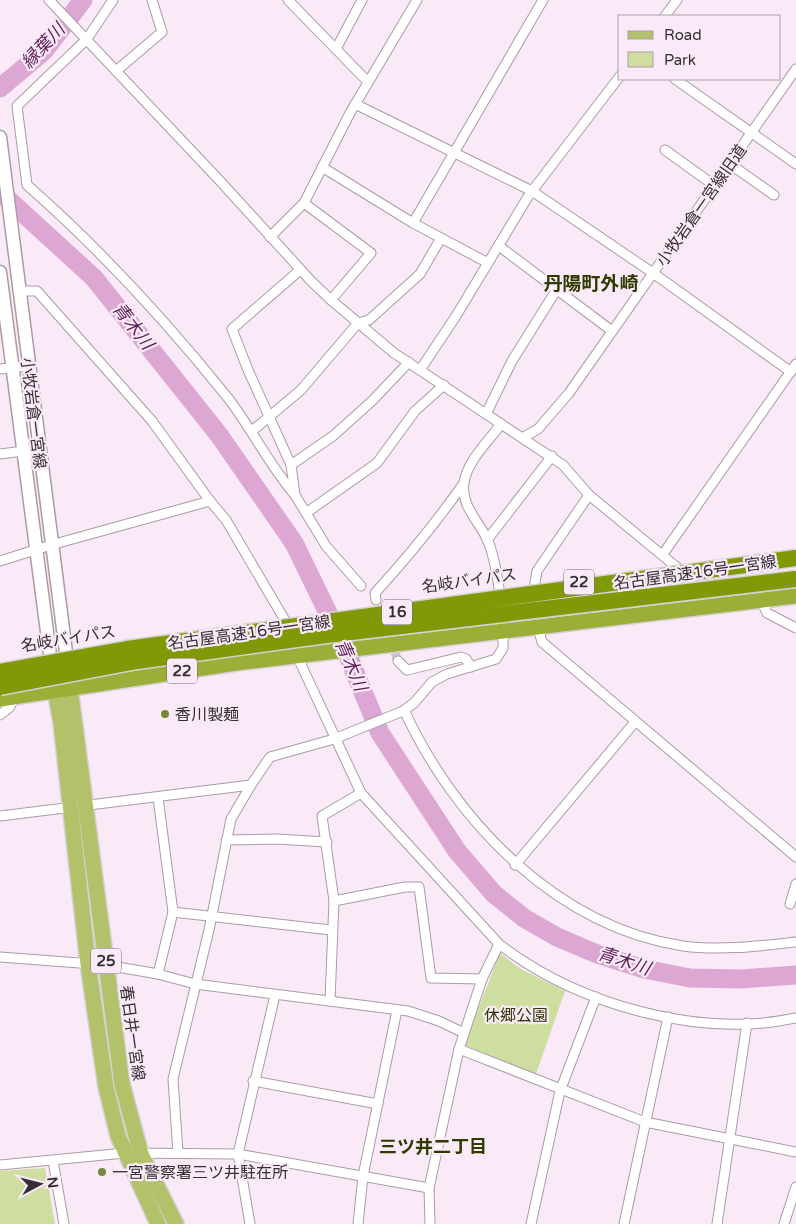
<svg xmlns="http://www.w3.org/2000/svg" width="796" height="1224" font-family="'Varela Round','Noto Sans JP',sans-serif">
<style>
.park{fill:#cedea1}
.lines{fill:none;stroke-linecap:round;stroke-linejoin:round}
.river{stroke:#dda7d4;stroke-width:19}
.minor-tunnel{stroke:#d3c5d0;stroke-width:9;stroke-dasharray:9 4.5;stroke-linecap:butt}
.minor-casing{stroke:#aa9ba7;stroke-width:11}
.secondary-casing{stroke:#aa9ba7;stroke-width:15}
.primary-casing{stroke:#d3d1d2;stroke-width:18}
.trunk-casing{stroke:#d3d1d2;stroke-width:18}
.minor{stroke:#fff;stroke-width:9}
.secondary{stroke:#fff;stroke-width:12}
.primary{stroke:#b3c26a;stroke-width:15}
.trunk{stroke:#9aae38;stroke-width:15}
.motorway-bridge-casing{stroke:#d3d1d2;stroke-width:19;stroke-linecap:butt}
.motorway-bridge{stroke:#819907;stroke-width:16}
.poi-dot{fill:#768737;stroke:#faeaf7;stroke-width:2}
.labels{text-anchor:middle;stroke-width:4.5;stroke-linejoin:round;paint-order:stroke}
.shield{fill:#faeaf7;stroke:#70676e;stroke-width:1}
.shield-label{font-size:15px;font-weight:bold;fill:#352f34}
.street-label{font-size:16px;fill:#352f34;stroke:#faeaf7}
.poi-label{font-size:16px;fill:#352f34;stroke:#faeaf7;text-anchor:start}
.park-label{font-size:16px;fill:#2e3706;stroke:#faeaf7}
.water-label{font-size:18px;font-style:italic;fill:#62235b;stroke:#faeaf7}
.neighbourhood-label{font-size:18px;font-weight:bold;fill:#2f3a00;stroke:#faeaf7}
.quarter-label{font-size:19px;font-weight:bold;fill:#2f3a00;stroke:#faeaf7}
</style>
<rect width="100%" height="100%" fill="#faeaf7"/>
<!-- park -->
<g class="park">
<polygon points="500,953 519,968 565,991 536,1074 464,1045"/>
<polygon points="45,1168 55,1224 0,1224 0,1171"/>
</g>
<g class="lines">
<!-- river -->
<g class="river">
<polyline points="0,88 44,51 83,0"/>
<polyline points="0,192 94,278 219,435 294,543 344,646 380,733 457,851 494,894 524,918 557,937 597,954 644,969 690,978 741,979 796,975"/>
</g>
<!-- minor-tunnel -->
<polyline class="minor-tunnel" points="390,640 398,661"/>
<defs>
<g id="minor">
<polyline points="49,0 221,182 311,281 331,300 394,353 563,465 589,495 679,569"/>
<path d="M113,0L87,39L17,106L27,185C100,249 167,322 228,398C252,429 269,465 295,495"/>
<polyline points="288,0 368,82"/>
<polyline points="665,16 677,0"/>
<polyline points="336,49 362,0"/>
<polyline points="116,71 162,32 152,0"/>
<polyline points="675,79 796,164"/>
<polyline points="355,104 532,191 653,273 791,372"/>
<polyline points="665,150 715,186"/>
<polyline points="730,164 774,195"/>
<polyline points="322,167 413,223 488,263"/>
<polyline points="304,203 371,253 331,300"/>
<polyline points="413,223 543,0"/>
<polyline points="270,237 304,203 350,113 417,0"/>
<polyline points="499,246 612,331"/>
<polyline points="300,270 232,329 248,370 291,465 295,495 326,546 361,586"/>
<polyline points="18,291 37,291 152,421 210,501"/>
<polyline points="0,369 28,366"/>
<polyline points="420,370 456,316 529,195 620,76"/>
<polyline points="486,414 512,361 557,289"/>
<polyline points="252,431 301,390 358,323 369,320 420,274 441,238"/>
<polyline points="524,437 538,429 569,393 796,69"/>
<polyline points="0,454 39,449"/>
<polyline points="291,465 333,436 372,401 409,362"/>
<polyline points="306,513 377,463 415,411 444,385"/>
<polyline points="487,540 552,456"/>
<polyline points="663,554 796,364"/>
<polyline points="0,561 51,545 210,501 226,520 286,622"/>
<polyline points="534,588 537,571 589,495"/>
<path d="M500,594C497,576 495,558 488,541C480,522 460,506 464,482C468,460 488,442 501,424"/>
<path d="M376,600L375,593C408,557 435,524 464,483"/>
<polyline points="761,600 767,613 796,628"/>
<polyline points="538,628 542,642 796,857"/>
<path d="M298,658L361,793L499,944C577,1004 698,1039 796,1018"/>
<polyline points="398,661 407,670 461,657 466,659 471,667"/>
<path d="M404,710C455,821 557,927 683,946C720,951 759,946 796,942"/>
<polyline points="0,715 9,708 16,696"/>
<polyline points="158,798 173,912 158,974"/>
<polyline points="0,816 251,785 270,757 334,739 403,711 414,703 432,682 447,674 496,659 503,648 503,632"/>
<polyline points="226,840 276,839 327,842"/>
<polyline points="515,865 635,722"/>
<polyline points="334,901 405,887 419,887 431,978 482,979"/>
<polyline points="790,904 796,884"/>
<polyline points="173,912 331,930"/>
<polyline points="0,957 106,965 158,974 195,984 408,1011 439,1021 464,1033"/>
<polyline points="330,1001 334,901 322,816 361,793"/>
<polyline points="459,1049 645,1122 796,1152"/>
<polyline points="253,1081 378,1104"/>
<polyline points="178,1153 173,1079 209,930 231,819 251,785"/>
<polyline points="53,1161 64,1224"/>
<polyline points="0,1165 125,1153 238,1154 429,1188"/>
<polyline points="250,1224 238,1154 275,995"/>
<polyline points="358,1224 363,1176 397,1010"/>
<polyline points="430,1224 429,1188 459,1049 482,979 499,944"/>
<polyline points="531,1224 560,1091 596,997"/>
<polyline points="624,1224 668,1017"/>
<polyline points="717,1224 747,1023"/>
<polyline points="784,1224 796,1187"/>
</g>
<g id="secondary">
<polyline points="0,137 68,668"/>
<polyline points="0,272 52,670"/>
</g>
<g id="primary">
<polyline points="70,688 122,1084 141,1154 176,1224"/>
<polyline points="55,690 61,723 88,964 106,1087 118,1136 158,1224"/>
</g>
<polyline id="trunk" points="0,699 236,663 796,596"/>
</defs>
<!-- minor casing -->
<use href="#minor" class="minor-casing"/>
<!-- secondary casing -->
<use href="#secondary" class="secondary-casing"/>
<!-- primary casing -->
<use href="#primary" class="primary-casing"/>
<!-- trunk casing -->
<use href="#trunk" class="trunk-casing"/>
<!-- minor -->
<use href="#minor" class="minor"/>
<!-- secondary -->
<use href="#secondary" class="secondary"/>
<!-- primary -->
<use href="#primary" class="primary"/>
<!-- trunk -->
<use href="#trunk" class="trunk"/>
<defs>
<g id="motorway-bridge">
<polyline points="0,672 127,649 796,558"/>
<polyline points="0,687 137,661 326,635 796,579"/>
</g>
</defs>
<!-- motorway-bridge casing -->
<use href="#motorway-bridge" class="motorway-bridge-casing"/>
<!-- motorway-bridge -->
<use href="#motorway-bridge" class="motorway-bridge"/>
</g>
<!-- markers -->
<g class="poi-dot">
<circle cx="165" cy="714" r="5"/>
<circle cx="102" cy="1172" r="5"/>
</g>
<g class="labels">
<!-- shield labels -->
<g class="shield">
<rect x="564" y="569.5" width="30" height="25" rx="4"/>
<rect x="382" y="599.5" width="30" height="25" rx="4"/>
<rect x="167" y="658.5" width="30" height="25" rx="4"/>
<rect x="91" y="948.5" width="30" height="25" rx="4"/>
</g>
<g class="shield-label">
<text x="579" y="587">22</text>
<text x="397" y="617">16</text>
<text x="182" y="676">22</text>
<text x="106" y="966">25</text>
</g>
<!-- street labels -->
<g class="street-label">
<text transform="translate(701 205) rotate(-55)" y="6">小牧岩倉一宮線旧道</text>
<text transform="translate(34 413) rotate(83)" y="6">小牧岩倉一宮線</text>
<text transform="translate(695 572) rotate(-8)" y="6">名古屋高速16号一宮線</text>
<text transform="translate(469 580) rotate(-8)" y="6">名岐バイパス</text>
<text transform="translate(249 632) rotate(-8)" y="6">名古屋高速16号一宮線</text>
<text transform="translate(68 638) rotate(-9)" y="6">名岐バイパス</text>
<text transform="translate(133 1033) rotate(82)" y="6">春日井一宮線</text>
</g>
<!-- poi labels -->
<g class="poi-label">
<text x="175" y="720">香川製麺</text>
<text x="112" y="1178">一宮警察署三ツ井駐在所</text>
</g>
<!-- park labels -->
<g class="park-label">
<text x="516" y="1021">休郷公園</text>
</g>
<!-- water labels -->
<g class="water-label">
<text transform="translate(43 46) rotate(-47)" y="6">縁葉川</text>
<text transform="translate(133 326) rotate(52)" y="6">青木川</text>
<text transform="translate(351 665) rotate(67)" y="6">青木川</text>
<text transform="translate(624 961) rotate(18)" y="6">青木川</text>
</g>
<!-- neighbourhood labels -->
<g class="neighbourhood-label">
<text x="433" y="1153">三ツ井二丁目</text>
</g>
<!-- quarter labels -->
<g class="quarter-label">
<text x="591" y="290">丹陽町外崎</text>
</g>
</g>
<!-- legend -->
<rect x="618" y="15" width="162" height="65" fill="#faeaf7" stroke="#ab9fa9"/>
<rect x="628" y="31" width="25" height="8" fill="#b3c26a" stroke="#ab9fa9"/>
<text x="664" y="40" font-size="15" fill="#352f34">Road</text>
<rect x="628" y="52" width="25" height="15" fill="#cedea1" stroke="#ab9fa9"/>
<text x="664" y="65" font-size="15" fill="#352f34">Park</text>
<!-- north arrow -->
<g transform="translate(40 1184) rotate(83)" stroke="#faeaf7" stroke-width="4" paint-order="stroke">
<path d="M0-4L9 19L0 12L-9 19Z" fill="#352f34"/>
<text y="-8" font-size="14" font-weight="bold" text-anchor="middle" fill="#352f34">N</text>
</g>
</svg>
